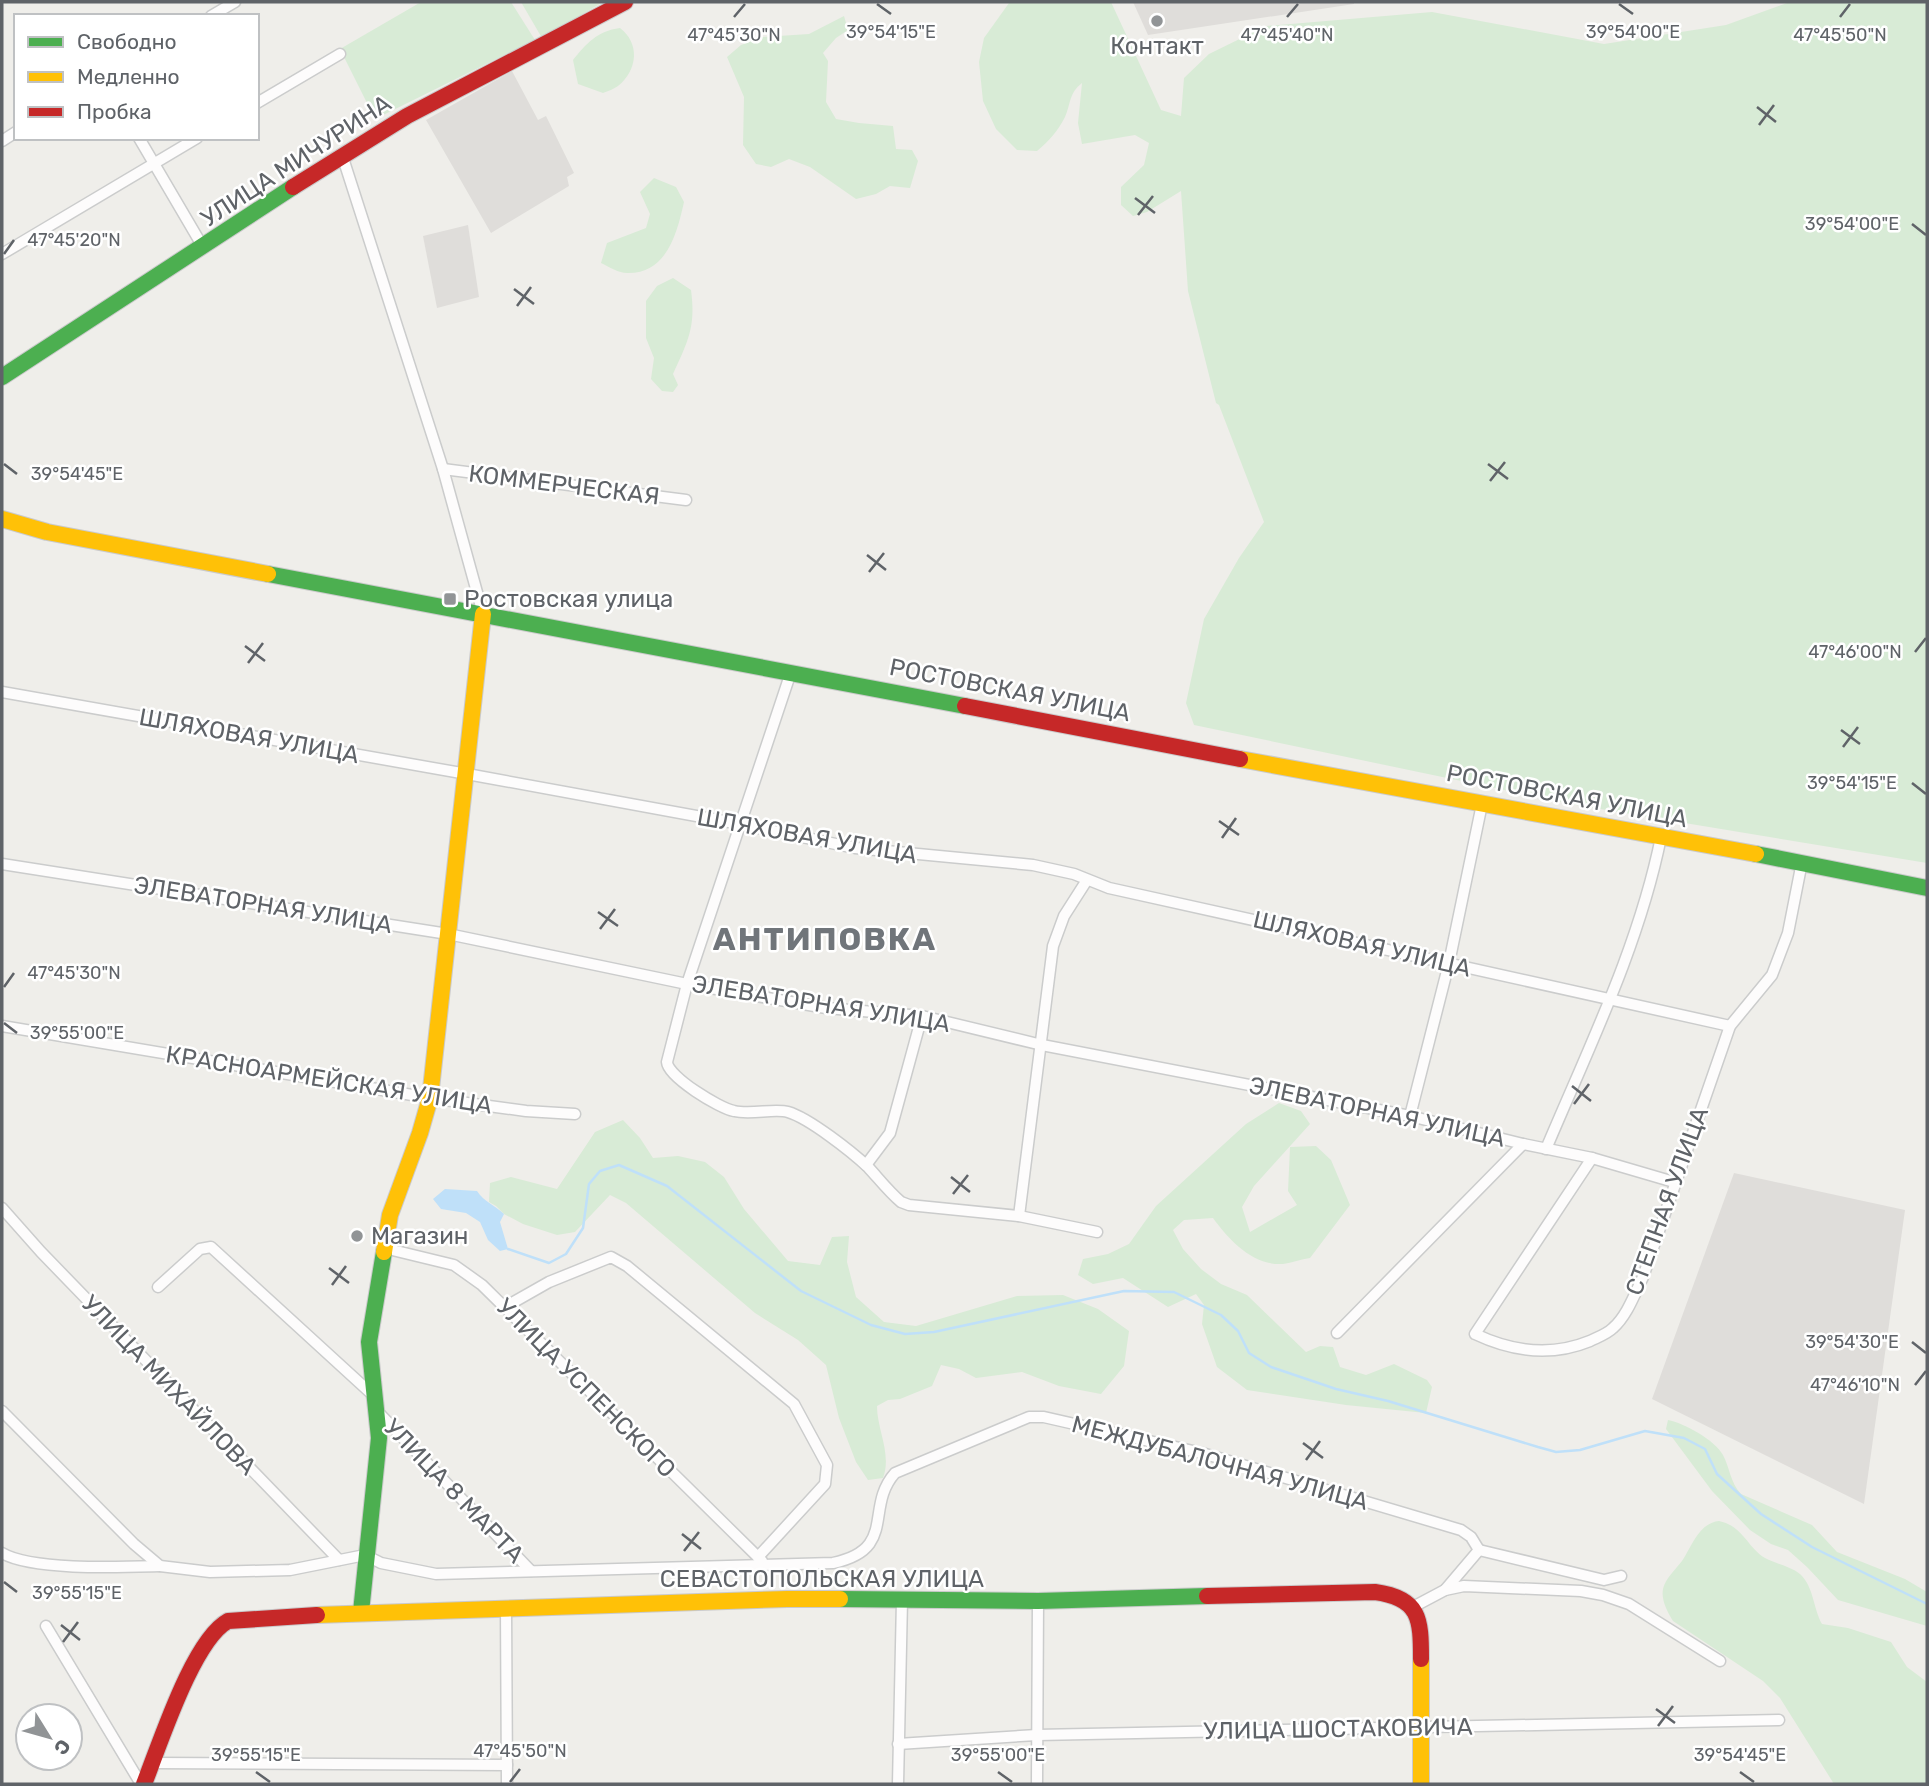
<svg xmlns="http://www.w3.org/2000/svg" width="1929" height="1786" font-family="Rubik,sans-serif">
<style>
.industrial{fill:#dfddda}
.green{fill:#d8ebd6}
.water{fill:#bfe0f9}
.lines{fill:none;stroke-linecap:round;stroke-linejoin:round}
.stream{stroke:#bfe0f9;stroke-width:2.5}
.street-casing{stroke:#cbcccc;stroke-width:13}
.fast-casing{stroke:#cacacb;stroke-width:18}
.slow-casing{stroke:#cacacb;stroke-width:18}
.jam-casing{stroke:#cacacb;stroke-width:18}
.street{stroke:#fdfcfc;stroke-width:10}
.fast{stroke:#4caf50;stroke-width:16}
.slow{stroke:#ffc107;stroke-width:16}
.jam{stroke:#c62828;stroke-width:16}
.ticks{fill:none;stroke:#5f6368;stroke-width:2.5}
.poi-dot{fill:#919496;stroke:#fff;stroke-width:2.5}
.labels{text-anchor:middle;stroke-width:5;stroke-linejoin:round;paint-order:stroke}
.poi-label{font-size:24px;fill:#5f6368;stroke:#fff;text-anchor:start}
.street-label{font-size:24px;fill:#5f6368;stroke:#fff}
.district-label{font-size:32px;font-weight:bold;letter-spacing:2px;fill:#70757a;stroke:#fff}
.ticks-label{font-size:18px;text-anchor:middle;fill:#5f6368;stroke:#fff;stroke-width:5;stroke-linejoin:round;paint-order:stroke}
</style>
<rect width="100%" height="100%" fill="#efeeea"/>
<!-- industrial -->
<g class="industrial">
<polygon points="1133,2 1354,2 1354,4 1148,35"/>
<polygon points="512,71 538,120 546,116 574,173 567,177 569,186 491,233 426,120"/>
<polygon points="468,225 479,297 437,308 423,236"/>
<polygon points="1734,1173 1905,1210 1864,1504 1652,1399"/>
</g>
<!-- green -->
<g class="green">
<polygon points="421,2 511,2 535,40 375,119 340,49"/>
<polygon points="521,2 603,2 542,38"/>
<path d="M1111,2L1161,110L1181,116L1184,78L1209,54L1266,26L1432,12L1604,44L1726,25L1790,2H1927V863L1576,805L1194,725L1186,703L1204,619L1239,558L1264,522L1219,405L1216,403L1188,291L1181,191L1147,212L1133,216L1121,205V187L1144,165L1149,143L1135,135L1082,144L1078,123L1082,83C1069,93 1071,103 1065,117C1058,131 1049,141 1037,151L1017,150L996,129L983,101L979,62L984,38L1009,3Z"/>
<polygon points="844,16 848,30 836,38 823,53 828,61 826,102 836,119 859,123 893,126 896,149 912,150 918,161 910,188 890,186 876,194 856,199 810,167 789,159 771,167 756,164 743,145 744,97 727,57 741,45 763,37 809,34"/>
<path d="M620,28C640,43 638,70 618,86C614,89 608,91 603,93L578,84L573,60C586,44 597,31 620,28Z"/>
<path d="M654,178L676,187L684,202C677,233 667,274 627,273C619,273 609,267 601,263L607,243L646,228L650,214L640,192Z"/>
<path d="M673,278L691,290C696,327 688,341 673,374L678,385L673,392L662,391L651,379L654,358L646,338V301L657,286Z"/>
<path d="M1279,1103L1301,1111L1310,1124L1254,1186L1242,1207L1250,1232L1297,1205L1288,1191L1290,1147L1316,1146L1331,1160L1350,1205L1310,1258C1301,1259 1292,1263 1283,1264C1253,1266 1229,1240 1213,1218L1184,1220L1173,1230L1183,1249L1201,1269L1221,1284L1247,1295L1306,1352L1320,1346L1333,1347L1340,1367L1366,1375L1394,1364L1427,1380L1432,1387L1426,1413L1346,1405L1247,1390L1217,1367L1202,1324L1204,1305L1196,1294L1168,1307L1123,1278L1093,1284L1078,1275L1083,1259L1108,1254L1129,1244L1156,1206L1246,1124Z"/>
<path d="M623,1120L640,1138L653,1158L678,1156L705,1162L724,1177L744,1209L788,1261L820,1265L832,1237L849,1236L847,1262L856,1297L884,1322L916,1326L1017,1296L1063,1295L1098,1309L1129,1331L1124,1366L1101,1394L1059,1386L1022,1372L976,1378L959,1369L941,1365L932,1386L900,1399L888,1400L877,1406C877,1430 892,1454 883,1478L868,1480L856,1462L839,1418L826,1365L798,1340L755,1313L626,1203L610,1195L575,1232L557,1235L523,1224L504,1214L496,1206L489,1202L490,1183L511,1177L557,1189L595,1132Z"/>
<path d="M1668,1420C1684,1423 1715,1440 1723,1455C1730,1468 1730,1482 1741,1494L1812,1525L1837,1552L1905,1579L1927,1592V1626L1838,1600L1807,1567L1788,1550L1771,1544L1750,1530L1712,1491L1666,1429Z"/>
<path d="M1719,1521C1743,1526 1747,1547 1765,1558C1776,1564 1790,1566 1800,1574C1814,1587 1813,1608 1822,1624L1848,1628L1891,1642L1907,1667L1927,1682V1784H1834L1780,1698L1763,1681L1673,1621C1667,1611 1661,1600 1663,1589C1665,1579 1676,1569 1682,1561C1692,1546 1699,1523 1719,1521Z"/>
</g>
<!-- water -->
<path class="water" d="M445,1189L477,1191C484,1202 495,1205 504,1214L500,1222L508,1249L500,1251L488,1240L480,1222L466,1213L441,1209L433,1199Z"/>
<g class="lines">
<!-- stream -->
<polyline class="stream" points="508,1249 549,1263 566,1254 583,1228 589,1184 600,1171 619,1165 667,1186 801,1291 871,1325 905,1334 934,1332 1124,1291 1174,1292 1221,1315 1238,1331 1249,1353 1271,1367 1336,1389 1388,1401 1538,1447 1556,1452 1580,1450 1645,1431 1684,1438 1705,1449 1717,1474 1761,1514 1812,1547 1927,1604"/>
<defs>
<g id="street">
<polyline points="211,16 235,2"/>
<polyline points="257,103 340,54"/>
<polyline points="139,138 203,247"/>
<polyline points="2,141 16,132"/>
<polyline points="342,155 443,469 483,614"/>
<polyline points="2,254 197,138"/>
<polyline points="443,469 686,500"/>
<path d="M791,672L687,984L667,1062C668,1077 719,1108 734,1111C751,1115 775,1108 788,1112C809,1118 852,1152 868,1167C879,1179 889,1192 901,1202L909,1205L1019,1216L1097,1232"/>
<polyline points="2,692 467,774 740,824 855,848 1033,865 1074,874 1109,888 1730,1026"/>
<polyline points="2,864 448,934 687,984 826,1008 922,1016 1042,1045 1410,1116 1523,1144 1592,1158 1674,1182"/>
<polyline points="2,1026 430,1098 526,1111 575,1114"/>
<polyline points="1410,1116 1449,963 1482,804"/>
<path d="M1546,1149C1589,1047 1639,946 1661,837"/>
<path d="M1592,1158L1475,1334C1513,1352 1551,1357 1590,1341C1598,1337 1607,1334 1613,1328C1627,1316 1635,1293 1643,1277L1730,1026L1772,975L1788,933L1802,862"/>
<polyline points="866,1165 890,1133 922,1016"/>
<polyline points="2,1208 41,1252 339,1560"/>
<polyline points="1019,1216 1053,946 1064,916 1087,880"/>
<polyline points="384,1248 454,1265 482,1285 762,1561"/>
<polyline points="158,1287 200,1249 211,1247 374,1396"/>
<polyline points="505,1307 549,1282 611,1257 627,1266 794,1404 827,1465 825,1484 758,1557"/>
<polyline points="1337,1333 1523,1144"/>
<path d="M2,1411L134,1544L160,1566L210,1572L290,1570L365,1555L381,1563L436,1574L833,1563C898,1549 864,1508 895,1473L1029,1417H1044L1202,1453L1461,1530L1471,1537L1479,1550"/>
<polyline points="377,1411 531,1571"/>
<polyline points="1479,1550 1604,1580 1621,1576"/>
<path d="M2,1553C32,1571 124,1567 160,1566"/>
<polyline points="1445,1590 1479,1550"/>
<polyline points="1413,1607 1445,1590 1464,1586 1581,1591 1603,1595 1629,1604 1720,1661"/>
<polyline points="506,1608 507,1784"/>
<polyline points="46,1626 141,1784"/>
<polyline points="898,1744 1037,1735 1779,1720"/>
<polyline points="152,1763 507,1765"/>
<polyline points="898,1784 902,1600"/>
<polyline points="1037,1784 1038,1601"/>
</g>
<g id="fast">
<polyline points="2,377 293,187"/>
<polyline points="268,574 965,706"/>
<polyline points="1756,854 1927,888"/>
<polyline points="840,1599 1038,1601 1207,1596"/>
<polyline points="361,1612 379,1438 369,1342 384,1252"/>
</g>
<g id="slow">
<polyline points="2,519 47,532 268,574"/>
<polyline points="1240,759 1756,854"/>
<polyline points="384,1252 390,1215 420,1133 430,1098 483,614"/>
<polyline points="317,1615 787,1599 840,1599"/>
<polyline points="1421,1659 1421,1784"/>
</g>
<g id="jam">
<polyline points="293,187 407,116 625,2"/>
<polyline points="965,706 1240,759"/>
<path d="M1207,1596L1375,1592C1420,1598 1421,1619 1421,1659"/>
<path d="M144,1784C160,1744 193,1640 228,1621L317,1615"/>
</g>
</defs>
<!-- street casing -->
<use href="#street" class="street-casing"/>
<!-- fast casing -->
<use href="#fast" class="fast-casing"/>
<!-- slow casing -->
<use href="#slow" class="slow-casing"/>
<!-- jam casing -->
<use href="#jam" class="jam-casing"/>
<!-- street -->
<use href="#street" class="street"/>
<!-- fast -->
<use href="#fast" class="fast"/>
<!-- slow -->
<use href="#slow" class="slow"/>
<!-- jam -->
<use href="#jam" class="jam"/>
</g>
<!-- ticks -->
<path class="ticks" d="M877,4L891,14M1619,4L1633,14M734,17L745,4M1287,17L1298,4M1840,17L1850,4M1757,107L1776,122M1759,125L1774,105M1135,198L1155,213M1138,215L1153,196M1912,224L1926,235M4,254L14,240M514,289L534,304M517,306L531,287M4,464L17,474M1488,464L1508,479M1490,481L1505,462M867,555L886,570M869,572L884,553M245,646L265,661M1915,652L1926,638M248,663L263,643M1841,730L1860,744M1843,747L1858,727M1912,783L1926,794M1219,821L1239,835M1222,838L1236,818M598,912L618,926M600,929L615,909M4,987L14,973M4,1023L17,1033M1572,1086L1591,1101M1574,1104L1589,1084M951,1177L970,1192M953,1194L968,1175M329,1268L349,1283M332,1285L346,1266M1912,1342L1926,1353M1915,1385L1926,1371M1303,1443L1323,1458M1306,1460L1320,1441M682,1534L701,1549M684,1551L699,1532M4,1582L17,1592M61,1625L80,1640M63,1642L78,1622M1656,1709L1675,1723M1658,1726L1673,1706M256,1772L270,1782M998,1772L1012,1782M1740,1772L1754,1782M510,1782L520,1769"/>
<!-- markers -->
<g class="poi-dot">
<circle cx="1157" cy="21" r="7"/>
<rect x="443" y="592" width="14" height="14" rx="3.5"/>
<circle cx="357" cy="1236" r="7"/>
</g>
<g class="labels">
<!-- poi labels -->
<g class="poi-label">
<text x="1157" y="54" text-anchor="middle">Контакт</text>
<text x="464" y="607">Ростовская улица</text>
<text x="371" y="1244">Магазин</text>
</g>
<!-- street labels -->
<g class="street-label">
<text transform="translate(296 161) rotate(-33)" y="8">УЛИЦА МИЧУРИНА</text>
<text transform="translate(564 485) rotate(7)" y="8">КОММЕРЧЕСКАЯ</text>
<text transform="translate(1010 690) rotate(11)" y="8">РОСТОВСКАЯ УЛИЦА</text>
<text transform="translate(249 736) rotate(10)" y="8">ШЛЯХОВАЯ УЛИЦА</text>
<text transform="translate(1567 796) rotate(11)" y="8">РОСТОВСКАЯ УЛИЦА</text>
<text transform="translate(807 836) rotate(10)" y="8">ШЛЯХОВАЯ УЛИЦА</text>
<text transform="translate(263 905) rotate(9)" y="8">ЭЛЕВАТОРНАЯ УЛИЦА</text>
<text transform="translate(1362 944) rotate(13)" y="8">ШЛЯХОВАЯ УЛИЦА</text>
<text transform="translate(821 1004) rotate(9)" y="8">ЭЛЕВАТОРНАЯ УЛИЦА</text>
<text transform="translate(329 1080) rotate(9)" y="8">КРАСНОАРМЕЙСКАЯ УЛИЦА</text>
<text transform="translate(1377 1112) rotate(12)" y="8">ЭЛЕВАТОРНАЯ УЛИЦА</text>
<text transform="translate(1667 1201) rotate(-70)" y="8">СТЕПНАЯ УЛИЦА</text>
<text transform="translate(169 1385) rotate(46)" y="8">УЛИЦА МИХАЙЛОВА</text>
<text transform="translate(586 1388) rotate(45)" y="8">УЛИЦА УСПЕНСКОГО</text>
<text transform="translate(1220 1463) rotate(15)" y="8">МЕЖДУБАЛОЧНАЯ УЛИЦА</text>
<text transform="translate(454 1491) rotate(46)" y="8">УЛИЦА 8 МАРТА</text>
<text x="822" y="1587">СЕВАСТОПОЛЬСКАЯ УЛИЦА</text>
<text transform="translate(1338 1729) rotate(-1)" y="8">УЛИЦА ШОСТАКОВИЧА</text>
</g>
<!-- district labels -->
<g class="district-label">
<text x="825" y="950">АНТИПОВКА</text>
</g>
</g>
<g class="ticks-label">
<text x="1633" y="38">39°54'00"E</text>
<text x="891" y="38">39°54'15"E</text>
<text x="734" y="41">47°45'30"N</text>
<text x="1287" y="41">47°45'40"N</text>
<text x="1840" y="41">47°45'50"N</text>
<text x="1852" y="230">39°54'00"E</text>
<text x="74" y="246">47°45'20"N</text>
<text x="77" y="480">39°54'45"E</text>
<text x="1855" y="658">47°46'00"N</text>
<text x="1852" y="789">39°54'15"E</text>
<text x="74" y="979">47°45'30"N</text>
<text x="77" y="1039">39°55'00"E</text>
<text x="1852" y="1348">39°54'30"E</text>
<text x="1855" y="1391">47°46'10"N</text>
<text x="77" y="1599">39°55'15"E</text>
<text x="520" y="1757">47°45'50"N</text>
<text x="256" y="1761">39°55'15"E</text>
<text x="998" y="1761">39°55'00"E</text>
<text x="1740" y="1761">39°54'45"E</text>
</g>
<!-- border -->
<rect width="1929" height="1786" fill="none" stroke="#5f6368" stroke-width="7"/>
<!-- legend -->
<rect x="14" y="14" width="245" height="126" fill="#ffffff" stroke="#bfc1c3" stroke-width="2"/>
<rect x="28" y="37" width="35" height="10" fill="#4caf50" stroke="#bfc1c3" stroke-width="2"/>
<text x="77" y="49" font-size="21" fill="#5f6368">Свободно</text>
<rect x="28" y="72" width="35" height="10" fill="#ffc107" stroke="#bfc1c3" stroke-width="2"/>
<text x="77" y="84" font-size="21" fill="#5f6368">Медленно</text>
<rect x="28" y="107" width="35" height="10" fill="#c62828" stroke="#bfc1c3" stroke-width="2"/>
<text x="77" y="119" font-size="21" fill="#5f6368">Пробка</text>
<!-- north arrow -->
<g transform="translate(49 1737) rotate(127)"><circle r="33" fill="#ffffff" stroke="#bfc1c3" stroke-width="2"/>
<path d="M0-5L12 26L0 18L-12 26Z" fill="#919496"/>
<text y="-10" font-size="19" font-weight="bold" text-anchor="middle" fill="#5f6368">С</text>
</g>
</svg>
